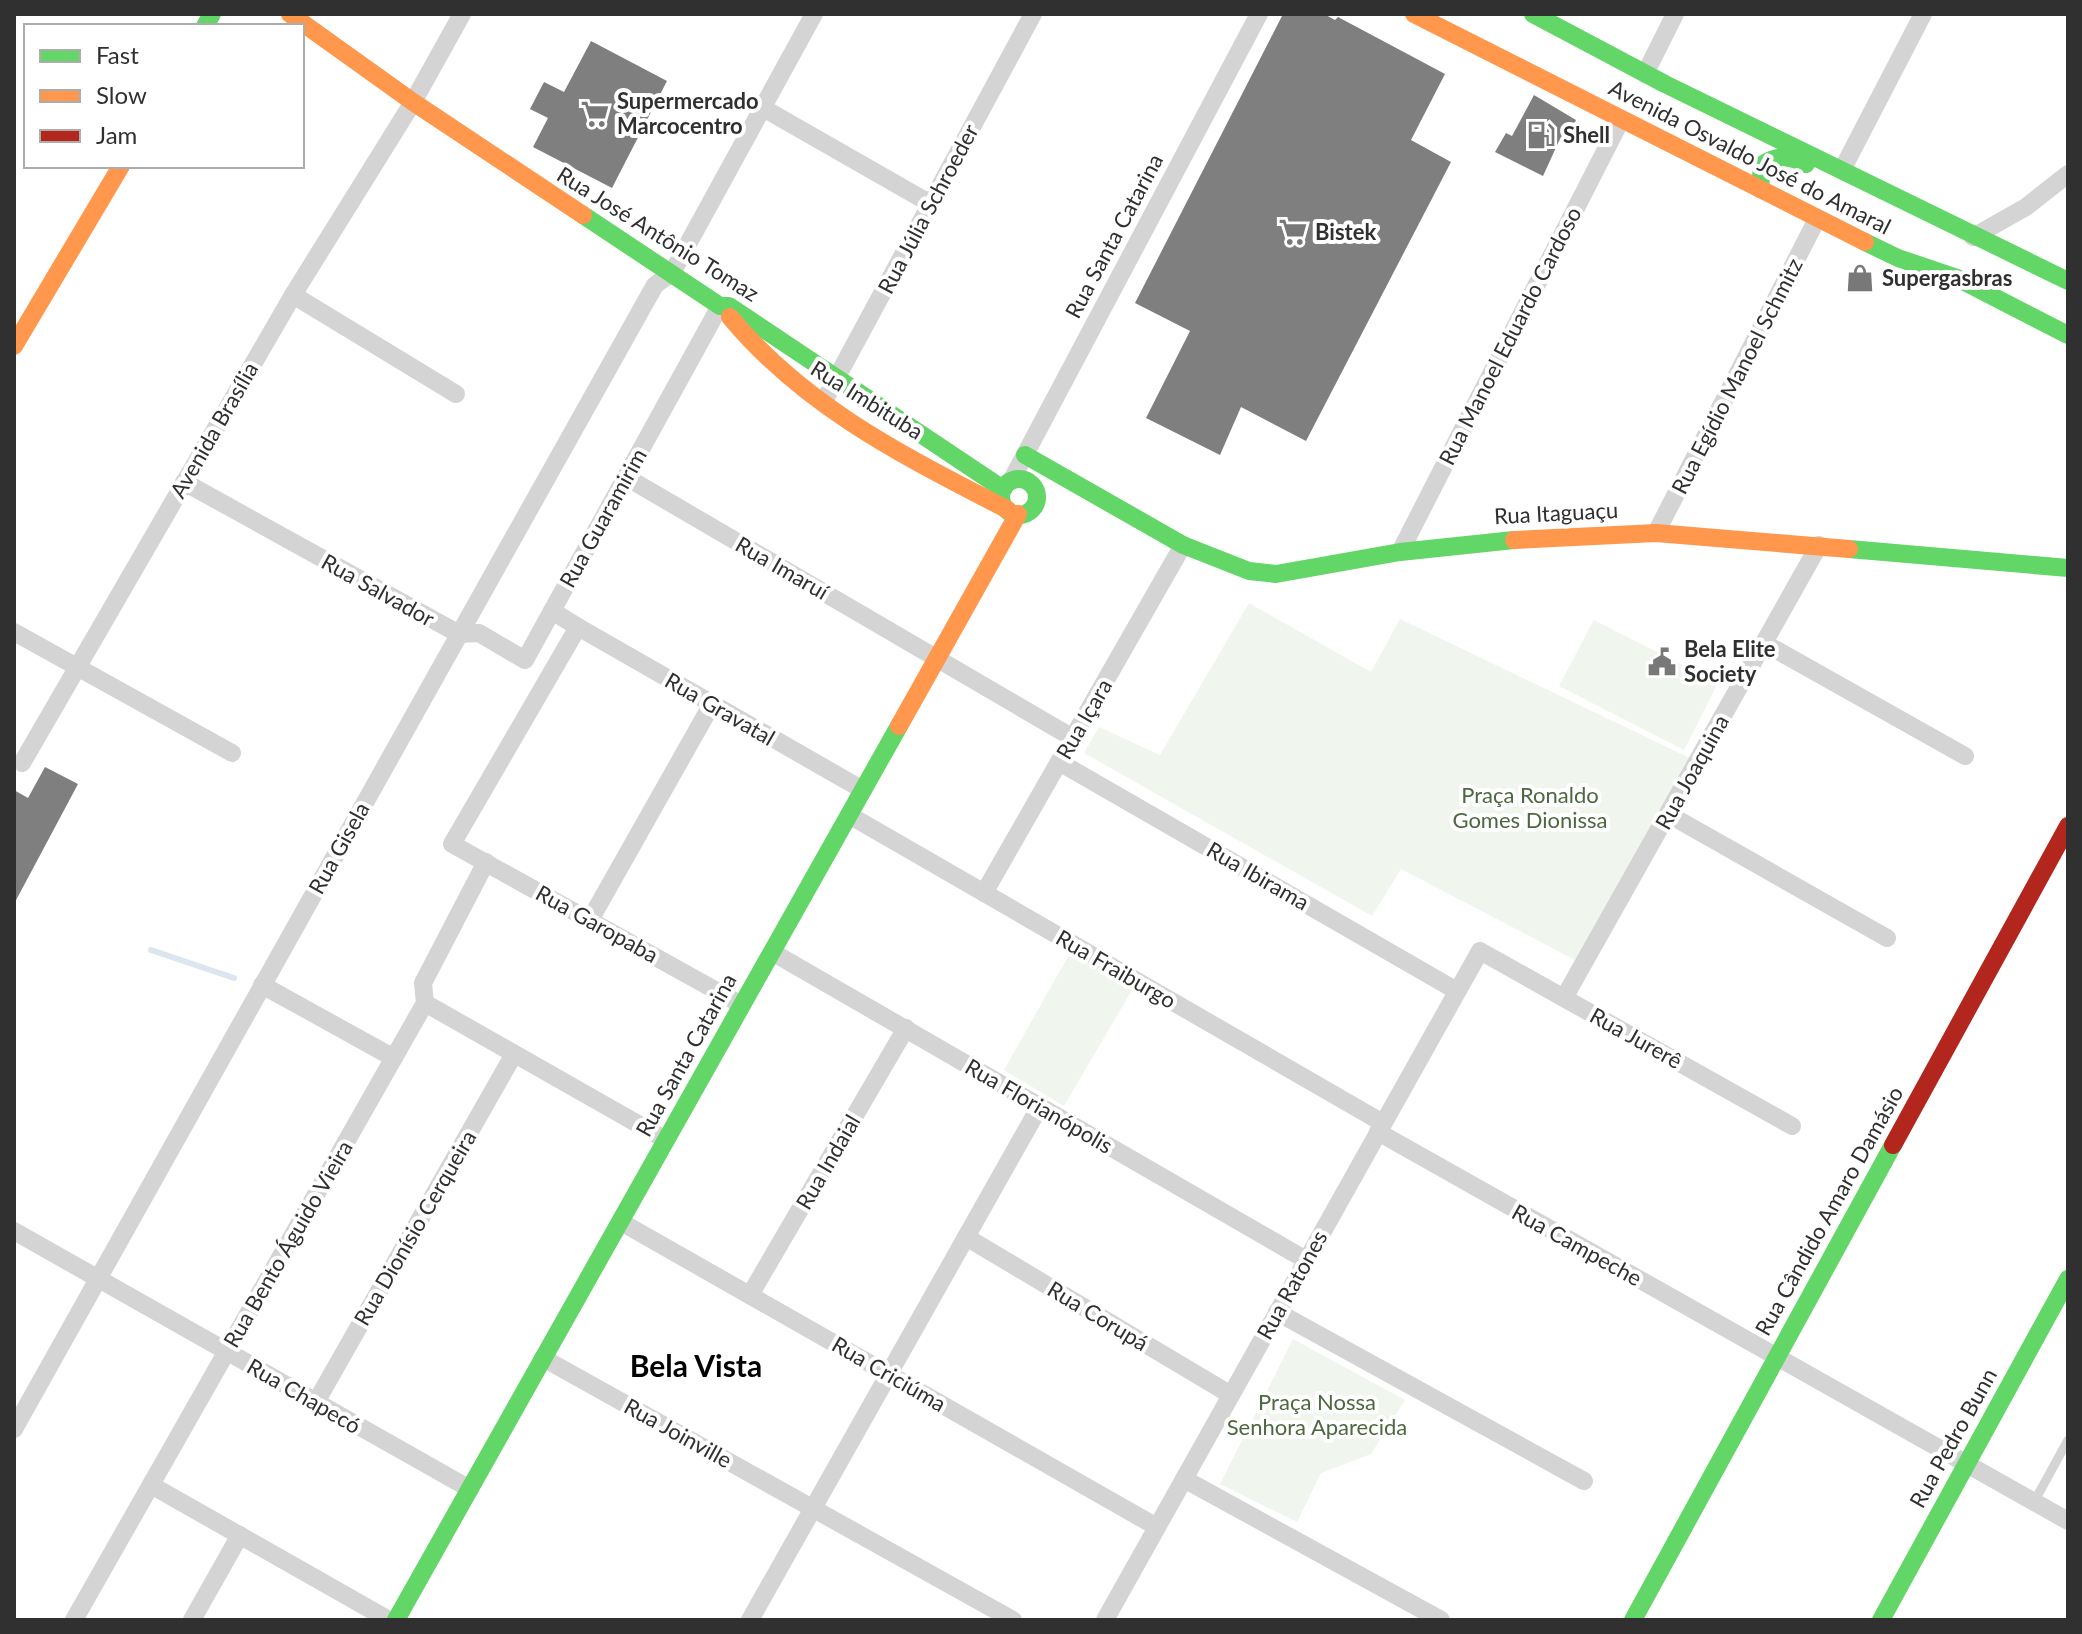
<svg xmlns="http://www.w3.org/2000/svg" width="2082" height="1634" font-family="Lato,sans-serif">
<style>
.green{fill:#f0f5ed}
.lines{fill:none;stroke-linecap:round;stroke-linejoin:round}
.stream{stroke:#dce5f0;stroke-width:6}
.building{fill:#7f7f7f}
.lane{stroke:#d4d4d4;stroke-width:9}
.street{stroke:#d4d4d4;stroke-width:18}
.fast{stroke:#63d668;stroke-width:18}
.slow{stroke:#ff974d;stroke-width:18}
.jam{stroke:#b3261e;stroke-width:18}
.labels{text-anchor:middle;stroke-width:8;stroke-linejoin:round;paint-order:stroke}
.poi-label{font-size:22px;font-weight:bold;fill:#303030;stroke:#fff;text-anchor:start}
.street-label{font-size:22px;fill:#303030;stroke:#fff}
.park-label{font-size:22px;fill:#4d6840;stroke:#fff}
.district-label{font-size:30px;font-weight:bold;fill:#000;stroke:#fff}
</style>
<rect width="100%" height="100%" fill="#fff"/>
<!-- green -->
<g class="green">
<polygon points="1249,603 1371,672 1400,619 1694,760 1575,960 1401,869 1372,916 1084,753 1099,727 1160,755"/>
<polygon points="1594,620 1718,683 1684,750 1559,686"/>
<polygon points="1070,953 1132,990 1064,1106 1004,1070"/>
<polygon points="1293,1339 1405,1400 1371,1454 1321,1473 1297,1522 1220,1484"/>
</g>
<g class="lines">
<!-- stream -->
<polyline class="stream" points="151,950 234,978"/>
</g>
<!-- building -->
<g class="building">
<polygon points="1283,14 1324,14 1335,20 1338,17 1445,74 1411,140 1451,162 1306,441 1241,407 1220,455 1146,418 1190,331 1135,303"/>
<polygon points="591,41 667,81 612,188 533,147 548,118 530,109 544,82 564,92"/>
<polygon points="1534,95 1576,120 1566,143 1559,141 1543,176 1495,152 1506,133 1512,136"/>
<polygon points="45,767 78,784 14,904 14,790 28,798"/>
</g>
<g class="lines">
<!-- lane -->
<polyline class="lane" points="2034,1502 2068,1440"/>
<!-- street -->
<g class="street">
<polyline points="1645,74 1675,14"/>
<polyline points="763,108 931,204"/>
<polyline points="1842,170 1923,14"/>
<polyline points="1973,237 2026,207 2068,174"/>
<polyline points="293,295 456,394"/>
<polyline points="823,403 1033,14"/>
<polyline points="626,477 1073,738"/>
<polyline points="1011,481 1259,14"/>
<polyline points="184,482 459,634 479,633 525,660 720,306"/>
<polyline points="1656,533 1817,219"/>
<polyline points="1400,552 1621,120"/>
<polyline points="552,611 578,627 452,844 742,1005"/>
<polyline points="578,627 863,790"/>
<polyline points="14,632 232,753"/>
<polyline points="1764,643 1965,756"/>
<polyline points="1059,762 1457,991"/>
<polyline points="22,763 293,295 413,102 462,14"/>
<polyline points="1668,814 1887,938"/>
<polyline points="849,815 1383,1123"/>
<polyline points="984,893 1183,545"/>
<polyline points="590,920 712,704"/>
<polyline points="772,952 1306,1260"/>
<polyline points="262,985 394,1058"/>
<polyline points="1564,998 1819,545"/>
<polyline points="425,1003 666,1140"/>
<polyline points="1378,1132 2068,1521"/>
<polyline points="621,1222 1157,1527"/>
<polyline points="14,1231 470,1489"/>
<polyline points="966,1237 1231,1395"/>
<polyline points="750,1295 906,1028"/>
<polyline points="1277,1312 1584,1481"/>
<polyline points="543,1358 1013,1620"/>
<polyline points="316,1402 514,1054"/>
<polyline points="14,1429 655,285 672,273 814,14"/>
<polyline points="1184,1479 1441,1620"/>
<polyline points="151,1485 389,1620"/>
<polyline points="74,1620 425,1003 423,983 486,862"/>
<polyline points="192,1620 240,1535"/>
<polyline points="750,1620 1040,1106"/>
<polyline points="1105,1620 1480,951 1792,1126"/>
</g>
<!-- fast -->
<g class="fast">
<polyline points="1533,14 1665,84 2068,281"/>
<polyline points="205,26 212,14"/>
<path d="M1760,189L1762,165C1778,154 1789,156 1806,164"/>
<polyline points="583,215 720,306 729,306 1003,489"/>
<polyline points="1865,242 1898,258 1957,278 2068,335"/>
<polyline points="1025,455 1183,545 1249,571 1276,574 1400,552 1514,540"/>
<circle cx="1019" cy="497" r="18"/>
<polyline points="1849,549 2068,568"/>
<polyline points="396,1620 899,726"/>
<polyline points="1633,1620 1893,1145"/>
<polyline points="1881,1620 2068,1279"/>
</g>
<!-- slow -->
<g class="slow">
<polyline points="290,14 413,102 583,215"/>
<polyline points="1414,14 1865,242"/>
<path d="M730,317C806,408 904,456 1008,510"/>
<polyline points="14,346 121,166"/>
<polyline points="1514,540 1656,533 1849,549"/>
<polyline points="899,726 1018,514"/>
</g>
<!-- jam -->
<polyline class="jam" points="1893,1145 2068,826"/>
</g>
<!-- icons -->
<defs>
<symbol id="supermarket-bare" viewBox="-9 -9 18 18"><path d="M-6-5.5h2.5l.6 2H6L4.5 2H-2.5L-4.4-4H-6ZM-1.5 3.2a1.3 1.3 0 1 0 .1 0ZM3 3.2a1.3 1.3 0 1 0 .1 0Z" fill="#787878" stroke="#fff" stroke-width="2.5" paint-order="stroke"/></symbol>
<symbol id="fuel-bare" viewBox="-9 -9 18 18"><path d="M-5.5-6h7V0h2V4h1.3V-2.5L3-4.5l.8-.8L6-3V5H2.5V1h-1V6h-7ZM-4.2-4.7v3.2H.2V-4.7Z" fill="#787878" stroke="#fff" stroke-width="2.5" paint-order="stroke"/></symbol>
<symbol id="shop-bare" viewBox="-9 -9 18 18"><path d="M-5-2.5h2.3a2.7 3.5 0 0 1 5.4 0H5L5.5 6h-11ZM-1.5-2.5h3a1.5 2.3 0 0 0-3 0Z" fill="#787878" stroke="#fff" stroke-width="2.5" paint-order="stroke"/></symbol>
<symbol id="civic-bare" viewBox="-9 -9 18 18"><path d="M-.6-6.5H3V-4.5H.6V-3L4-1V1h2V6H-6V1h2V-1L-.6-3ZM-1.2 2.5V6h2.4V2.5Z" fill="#787878" stroke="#fff" stroke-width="2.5" paint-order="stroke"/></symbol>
</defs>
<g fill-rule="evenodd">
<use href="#supermarket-bare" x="575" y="94" width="40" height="40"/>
<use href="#fuel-bare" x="1521" y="115" width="40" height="40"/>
<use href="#supermarket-bare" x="1273" y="212" width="40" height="40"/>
<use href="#shop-bare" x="1840" y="258" width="40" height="40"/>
<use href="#civic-bare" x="1642" y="642" width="40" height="40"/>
</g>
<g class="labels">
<!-- poi labels -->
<g class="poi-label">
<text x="617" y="109">Supermercado<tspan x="617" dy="25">Marcocentro</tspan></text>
<text x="1563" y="143">Shell</text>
<text x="1315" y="240">Bistek</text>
<text x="1882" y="286">Supergasbras</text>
<text x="1684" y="657">Bela Elite<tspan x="1684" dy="25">Society</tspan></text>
</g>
<!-- street labels -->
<g class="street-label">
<text transform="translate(1750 157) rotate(27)" y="8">Avenida Osvaldo José do Amaral</text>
<text transform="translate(928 209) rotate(-62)" y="8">Rua Júlia Schroeder</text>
<text transform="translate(658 234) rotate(32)" y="8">Rua José Antônio Tomaz</text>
<text transform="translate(1114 236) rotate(-62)" y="8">Rua Santa Catarina</text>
<text transform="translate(1510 336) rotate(-63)" y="8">Rua Manoel Eduardo Cardoso</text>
<text transform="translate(1737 376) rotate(-63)" y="8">Rua Egídio Manoel Schmitz</text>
<text transform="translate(867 400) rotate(32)" y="8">Rua Imbituba</text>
<text transform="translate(214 430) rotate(-60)" y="8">Avenida Brasília</text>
<text transform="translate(1556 513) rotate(-3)" y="8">Rua Itaguaçu</text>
<text transform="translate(603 518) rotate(-61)" y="8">Rua Guaramirim</text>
<text transform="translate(782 568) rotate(30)" y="8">Rua Imaruí</text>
<text transform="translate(378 590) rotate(29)" y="8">Rua Salvador</text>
<text transform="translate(720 709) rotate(30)" y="8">Rua Gravatal</text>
<text transform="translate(1084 719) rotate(-60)" y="8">Rua Içara</text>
<text transform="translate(1692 772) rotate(-61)" y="8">Rua Joaquina</text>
<text transform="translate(339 848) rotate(-61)" y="8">Rua Gisela</text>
<text transform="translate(1258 876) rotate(30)" y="8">Rua Ibirama</text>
<text transform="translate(597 924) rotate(29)" y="8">Rua Garopaba</text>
<text transform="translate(1116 969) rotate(30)" y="8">Rua Fraiburgo</text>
<text transform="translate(1636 1038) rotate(29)" y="8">Rua Jurerê</text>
<text transform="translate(686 1055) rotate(-61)" y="8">Rua Santa Catarina</text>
<text transform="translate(1039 1106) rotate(30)" y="8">Rua Florianópolis</text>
<text transform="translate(828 1162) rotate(-60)" y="8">Rua Indaial</text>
<text transform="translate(1829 1211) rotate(-61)" y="8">Rua Cândido Amaro Damásio</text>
<text transform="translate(415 1228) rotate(-60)" y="8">Rua Dionísio Cerqueira</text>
<text transform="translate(288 1244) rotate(-60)" y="8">Rua Bento Águido Vieira</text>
<text transform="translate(1577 1245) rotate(29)" y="8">Rua Campeche</text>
<text transform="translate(1292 1285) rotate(-61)" y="8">Rua Ratones</text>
<text transform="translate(1098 1316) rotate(31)" y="8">Rua Corupá</text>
<text transform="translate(889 1374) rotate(30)" y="8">Rua Criciúma</text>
<text transform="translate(304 1396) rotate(30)" y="8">Rua Chapecó</text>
<text transform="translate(678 1433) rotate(29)" y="8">Rua Joinville</text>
<text transform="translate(1953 1438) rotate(-61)" y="8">Rua Pedro Bunn</text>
</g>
<!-- park labels -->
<g class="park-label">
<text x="1530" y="803">Praça Ronaldo<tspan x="1530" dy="25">Gomes Dionissa</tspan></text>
<text x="1317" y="1410">Praça Nossa<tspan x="1317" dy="25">Senhora Aparecida</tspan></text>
</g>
<!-- district labels -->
<g class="district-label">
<text x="696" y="1377">Bela Vista</text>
</g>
</g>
<!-- border -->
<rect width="2082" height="1634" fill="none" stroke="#303030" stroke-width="32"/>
<!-- legend -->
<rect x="24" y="24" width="280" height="144" fill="#ffffff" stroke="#acacac" stroke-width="2"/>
<rect x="40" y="50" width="40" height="12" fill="#63d668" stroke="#acacac" stroke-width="2"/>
<text x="96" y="64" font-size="24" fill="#303030">Fast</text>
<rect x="40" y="90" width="40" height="12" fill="#ff974d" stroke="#acacac" stroke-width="2"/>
<text x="96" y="104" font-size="24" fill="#303030">Slow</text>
<rect x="40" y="130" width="40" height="12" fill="#b3261e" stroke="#acacac" stroke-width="2"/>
<text x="96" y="144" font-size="24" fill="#303030">Jam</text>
</svg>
